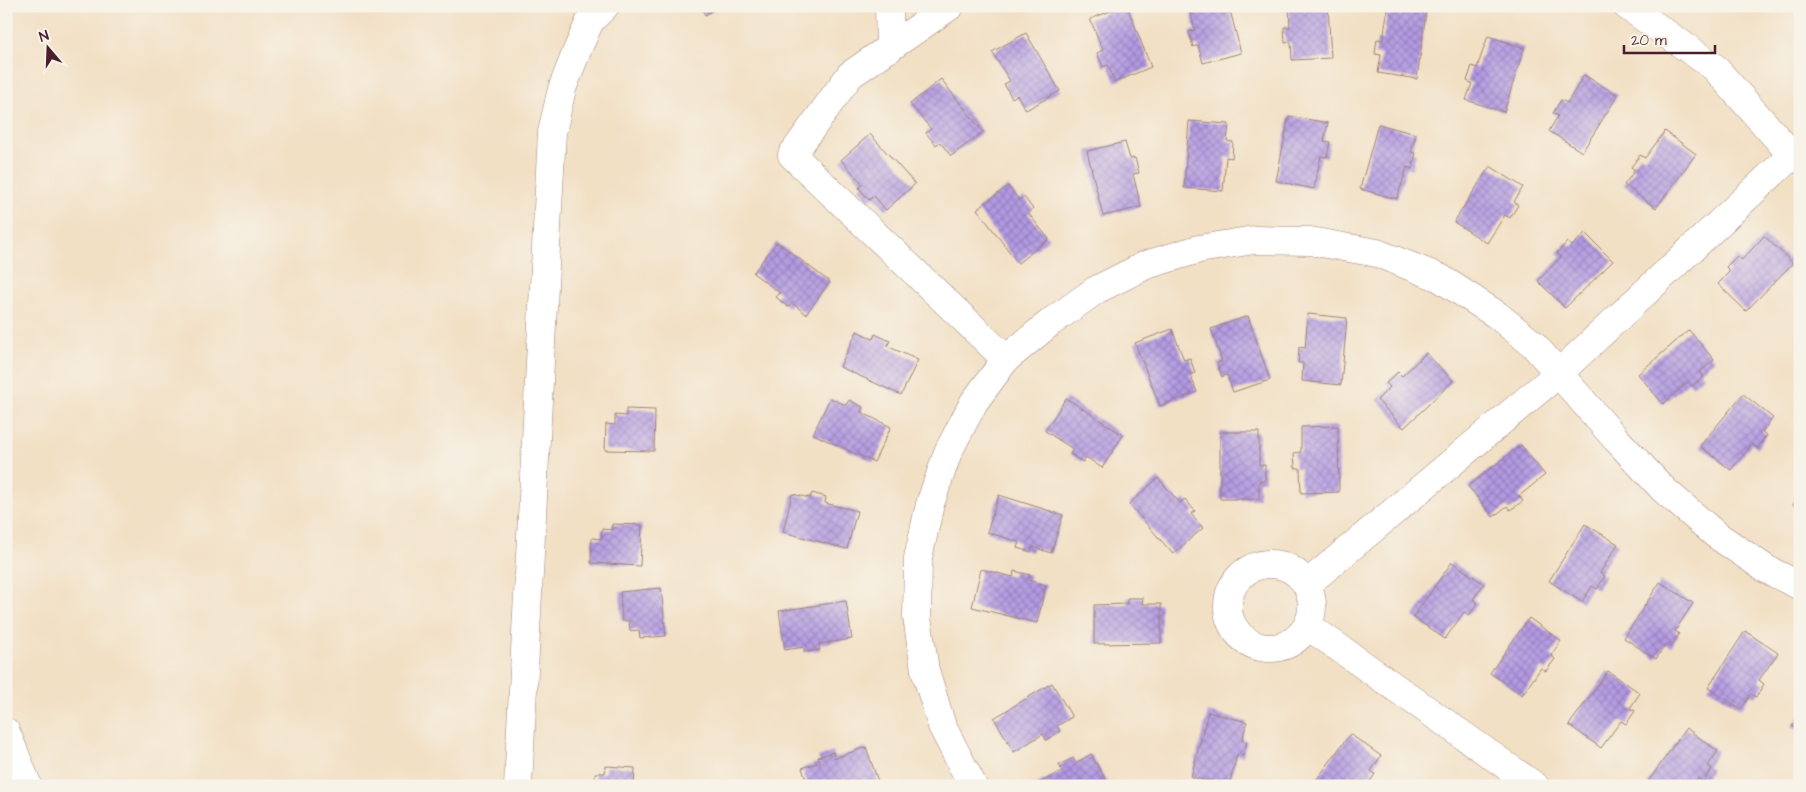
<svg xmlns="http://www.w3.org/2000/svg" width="1806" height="792" font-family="'Architects Daughter',sans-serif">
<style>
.building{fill:url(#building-cross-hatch)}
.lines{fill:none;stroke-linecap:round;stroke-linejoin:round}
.minor-casing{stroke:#9e8078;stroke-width:29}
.minor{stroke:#fff;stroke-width:28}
</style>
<defs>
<pattern id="building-cross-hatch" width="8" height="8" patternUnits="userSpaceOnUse" patternTransform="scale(1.25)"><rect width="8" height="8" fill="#b29ae3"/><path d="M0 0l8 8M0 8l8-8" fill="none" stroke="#937db8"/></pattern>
</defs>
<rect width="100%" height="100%" fill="#f7f3e8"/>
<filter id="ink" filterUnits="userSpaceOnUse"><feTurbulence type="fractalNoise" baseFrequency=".02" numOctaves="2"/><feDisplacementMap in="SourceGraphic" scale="10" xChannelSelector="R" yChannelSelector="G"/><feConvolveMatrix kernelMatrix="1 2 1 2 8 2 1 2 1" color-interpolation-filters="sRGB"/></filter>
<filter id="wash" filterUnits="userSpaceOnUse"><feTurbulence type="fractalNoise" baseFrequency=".0096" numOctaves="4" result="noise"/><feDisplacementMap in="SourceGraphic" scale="20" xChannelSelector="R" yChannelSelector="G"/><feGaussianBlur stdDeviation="1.12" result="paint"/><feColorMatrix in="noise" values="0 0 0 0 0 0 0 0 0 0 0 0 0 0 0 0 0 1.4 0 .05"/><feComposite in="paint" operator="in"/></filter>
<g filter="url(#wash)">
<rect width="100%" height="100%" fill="#f2e0c5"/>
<g id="blocks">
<!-- building -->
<g class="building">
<polygon points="700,6 720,6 705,15"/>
<polygon points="1124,6 1127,6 1151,67 1115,82 1108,65 1103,67 1097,53 1103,50 1090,19"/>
<polygon points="1189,6 1229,6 1241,53 1203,63 1198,45 1193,47 1189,32 1195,30"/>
<polygon points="1289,6 1328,6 1331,58 1292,60 1291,42 1285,43 1284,27 1290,27"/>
<polygon points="1388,7 1426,12 1417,79 1378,73 1381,55 1375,54 1377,39 1383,40"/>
<polygon points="1026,33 1060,91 1026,110 1017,95 1012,98 1004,84 1010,81 992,52"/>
<polygon points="1488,36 1524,48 1504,112 1466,100 1472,83 1467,81 1472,66 1477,68"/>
<polygon points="1584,75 1618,95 1582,152 1549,131 1558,116 1553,113 1561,100 1567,103"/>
<polygon points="941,79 983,132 951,156 940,142 936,145 926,133 931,129 910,104"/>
<polygon points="1289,116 1328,123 1324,141 1330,142 1327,157 1321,156 1314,189 1276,181"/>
<polygon points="1189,121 1229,124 1227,141 1233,142 1232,158 1226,157 1223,191 1184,188"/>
<polygon points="1378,124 1416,134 1411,152 1416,153 1412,169 1407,167 1397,199 1360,189"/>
<polygon points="1665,131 1696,154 1656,208 1624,185 1635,170 1631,167 1640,155 1645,158"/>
<polygon points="870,134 915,184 886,210 874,196 869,200 859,188 863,184 841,160"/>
<polygon points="1125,142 1130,159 1135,158 1139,173 1133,174 1141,207 1103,216 1087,151"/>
<polygon points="1490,166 1523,187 1514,202 1518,205 1510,218 1505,215 1487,243 1454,222"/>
<polygon points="1008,186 1019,200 1024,197 1033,209 1028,213 1049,239 1018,263 977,209"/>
<polygon points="1585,233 1613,261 1565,308 1538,281 1561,257 1557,253 1567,242 1572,246"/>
<polygon points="1764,236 1793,263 1746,311 1718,284 1730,271 1726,267 1737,256 1742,260"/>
<polygon points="777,242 830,282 806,314 792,303 788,307 776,297 780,293 753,273"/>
<polygon points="1308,314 1347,318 1341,385 1302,381 1303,363 1298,363 1299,347 1305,348"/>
<polygon points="1248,316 1270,380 1233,392 1227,375 1222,377 1217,363 1222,361 1211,329"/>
<polygon points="1172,329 1184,360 1190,358 1195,373 1190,374 1197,392 1160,406 1135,343"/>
<polygon points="1689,330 1714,360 1700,372 1704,376 1692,386 1688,382 1663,404 1638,374"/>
<polygon points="857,331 873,339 875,334 890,341 887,346 918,360 901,395 840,367"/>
<polygon points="1426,353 1453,381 1404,428 1377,400 1390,387 1386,383 1398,372 1402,376"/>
<polygon points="1743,394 1773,418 1762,432 1767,435 1757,448 1752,444 1731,470 1700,446"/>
<polygon points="830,398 846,405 849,400 863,407 861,412 891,427 874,462 813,434"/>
<polygon points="1066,398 1123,435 1102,468 1086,457 1083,462 1070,454 1073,449 1045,431"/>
<polygon points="626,409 655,410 654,451 605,450 606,424 615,425 615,415 626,416"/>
<polygon points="1338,426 1339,492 1301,493 1300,468 1295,468 1294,453 1301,452 1301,427"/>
<polygon points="1220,432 1259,432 1259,465 1265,465 1265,481 1259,481 1259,499 1220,499"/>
<polygon points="1521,445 1545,475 1519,496 1523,501 1510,510 1507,506 1493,517 1468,486"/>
<polygon points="1158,478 1180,503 1185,499 1195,511 1191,514 1203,528 1173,554 1129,504"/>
<polygon points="1800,490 1800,508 1793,505"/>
<polygon points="812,493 826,497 825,503 857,511 847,549 783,532 792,494 810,498"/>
<polygon points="999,495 1063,515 1051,553 1033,547 1031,552 1017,548 1019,542 987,532"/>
<polygon points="612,524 642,525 640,566 591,563 592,538 601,539 602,529 612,530"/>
<polygon points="1585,524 1618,544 1600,573 1605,576 1597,589 1592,586 1582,602 1549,581"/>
<polygon points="1452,562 1484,584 1473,599 1478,603 1469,615 1464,612 1445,639 1413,617"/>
<polygon points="981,569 1013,577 1014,571 1030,575 1028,580 1046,585 1037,623 972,607"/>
<polygon points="1660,582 1693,603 1675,631 1679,634 1671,647 1666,644 1656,659 1624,638"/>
<polygon points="661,588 666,636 640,638 639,630 630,631 629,621 622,621 620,592"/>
<polygon points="1127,598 1143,598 1142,604 1161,604 1161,643 1094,644 1094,605 1127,604"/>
<polygon points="846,601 852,639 819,644 820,650 804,652 804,647 785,650 779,611"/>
<polygon points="1529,618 1561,641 1551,655 1555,659 1546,671 1541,668 1522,695 1490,673"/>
<polygon points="1745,631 1778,653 1759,680 1764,684 1756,697 1751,694 1741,709 1708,688"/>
<polygon points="1608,671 1640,693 1630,708 1635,711 1626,724 1621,721 1601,748 1569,725"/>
<polygon points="1052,683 1072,717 1057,726 1060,731 1046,740 1043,734 1014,752 994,718"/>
<polygon points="1208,712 1247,722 1242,740 1247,741 1243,756 1237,755 1229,786 1191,777"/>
<polygon points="1800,716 1800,732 1792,726"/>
<polygon points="1686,728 1718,751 1708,766 1712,769 1703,782 1698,778 1693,786 1651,786 1647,783"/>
<polygon points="1350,734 1381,756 1371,771 1375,774 1367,786 1362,784 1360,786 1312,786"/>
<polygon points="866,747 879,784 873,786 808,786 802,768 820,762 818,757 833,752 835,758"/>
<polygon points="1091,754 1109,786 1033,786 1062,771 1059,765 1073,758 1076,763"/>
<polygon points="606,766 635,768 634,786 585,786 585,781 595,782 595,773 605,773"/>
<polygon points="1417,779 1425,786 1412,786"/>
</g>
</g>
</g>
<g filter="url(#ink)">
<use href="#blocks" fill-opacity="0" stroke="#9e8078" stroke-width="1"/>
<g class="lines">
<defs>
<g id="minor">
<polyline points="889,6 890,48"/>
<polyline points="950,6 850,75 792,155 1006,359"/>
<polyline points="1627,6 1714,67 1792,155 1800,160"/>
<circle cx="1270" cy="606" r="42"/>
<polyline points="1307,584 1559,373 1792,155"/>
<polyline points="1308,626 1535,786"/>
<polyline points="6,732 28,786"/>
<polyline points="518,786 552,132 562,89 576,53 590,21 605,6"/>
<polyline points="973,786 942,726 925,670 917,617 918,558 930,504 948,452 974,402 1006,359 1051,322 1096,290 1146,265 1199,249 1254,240 1310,241 1377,253 1440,278 1497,315 1533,344 1616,439 1664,490 1715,534 1766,569 1800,586"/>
</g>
</defs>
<!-- minor casing -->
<use href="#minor" class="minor-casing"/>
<!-- minor -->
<use href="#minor" class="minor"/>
</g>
</g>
<!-- margin -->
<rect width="1806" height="792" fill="none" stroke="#f7f3e8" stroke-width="25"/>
<!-- north arrow -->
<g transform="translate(48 48) rotate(341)" stroke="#f7f3e8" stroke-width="4" paint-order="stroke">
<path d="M0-4L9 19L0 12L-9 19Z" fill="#4a1f2b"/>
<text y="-8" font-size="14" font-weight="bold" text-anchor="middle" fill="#4a1f2b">N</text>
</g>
<!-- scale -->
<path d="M1624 45v8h91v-8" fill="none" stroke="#4a1f2b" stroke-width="2.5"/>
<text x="1631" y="45" font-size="15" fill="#4a1f2b" stroke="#f7f3e8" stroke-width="4" paint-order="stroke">20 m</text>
</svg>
